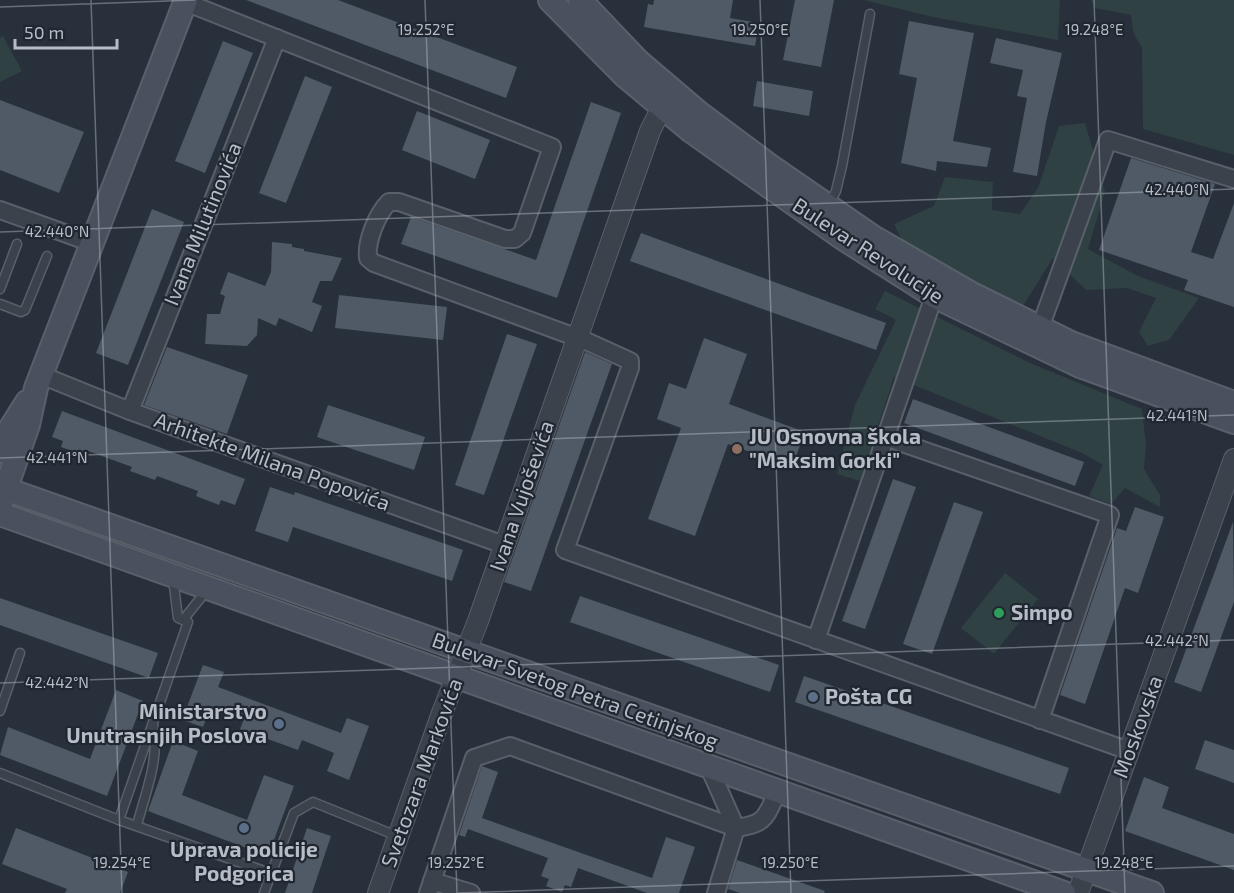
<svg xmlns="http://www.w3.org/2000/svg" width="1234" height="893" font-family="'Exo 2',sans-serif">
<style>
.green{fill:#2f4142}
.building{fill:#505a67}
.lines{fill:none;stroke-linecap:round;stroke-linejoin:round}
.service-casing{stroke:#59606a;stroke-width:11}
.minor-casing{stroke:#59606a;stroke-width:20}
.tertiary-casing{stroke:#59606a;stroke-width:22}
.secondary-casing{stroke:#59606a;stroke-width:26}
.service{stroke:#3b424c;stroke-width:8}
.minor{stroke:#3b424c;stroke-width:16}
.tertiary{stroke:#3b424c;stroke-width:20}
.secondary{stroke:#49515e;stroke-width:22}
.ticks{fill:none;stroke:#b7bdc7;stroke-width:1.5;stroke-opacity:0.45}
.education-dot{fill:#8d6e63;stroke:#202731;stroke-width:2}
.leisure-dot{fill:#2e9e5b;stroke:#202731;stroke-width:2}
.service-dot{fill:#5c6f8a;stroke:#202731;stroke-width:2}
.labels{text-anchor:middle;stroke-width:4.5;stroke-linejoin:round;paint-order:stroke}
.street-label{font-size:21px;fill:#b7bdc7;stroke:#202731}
.poi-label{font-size:21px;font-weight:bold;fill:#b7bdc7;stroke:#202731;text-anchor:start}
.ticks-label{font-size:15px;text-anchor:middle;fill:#b7bdc7;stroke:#202731;stroke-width:4.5;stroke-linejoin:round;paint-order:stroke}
</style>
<rect width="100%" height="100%" fill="#27303b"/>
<!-- green -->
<g class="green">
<polygon points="864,0 1060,0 1058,40 933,17"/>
<polygon points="1091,0 1234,0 1234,155 1143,129 1142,48 1133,32 1131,15 1095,8"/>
<polygon points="3,36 22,71 0,82 0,38"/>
<polygon points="1085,123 1105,192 1088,249 1138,276 1199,298 1169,340 1148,346 1139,332 1156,298 1127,288 1086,290 1053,258 1023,306 904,245 894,224 934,206 945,177 993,182 992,210 1020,214 1038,188 1059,126"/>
<polygon points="885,291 1030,363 1142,409 1146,445 1144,469 1160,495 1160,507 1125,488 1111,504 1089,496 1103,465 1082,453 894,377 860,481 837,474 855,405 896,320 875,309"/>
<polygon points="1005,573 1038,599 994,654 961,628"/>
</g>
<!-- building -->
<g class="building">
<polygon points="246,0 338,0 517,67 506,98"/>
<polygon points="654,0 733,0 730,18 759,23 755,46 644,27 648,4 653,5"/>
<polygon points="795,0 834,0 821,67 783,60"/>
<polygon points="909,21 974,33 953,141 991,148 987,167 937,161 936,171 901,163 917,78 899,74"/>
<polygon points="996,38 1062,53 1046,122 1037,176 1013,172 1027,98 1017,96 1023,70 990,63"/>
<polygon points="223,41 253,53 205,173 175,161"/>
<polygon points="305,76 332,87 286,203 259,193"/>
<polygon points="757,81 813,91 809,116 753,106"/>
<polygon points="0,100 84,132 59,193 0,170"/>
<polygon points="591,102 621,113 557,298 401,244 411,217 536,260"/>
<polygon points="417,111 490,140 475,179 402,150"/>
<polygon points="1131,158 1215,184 1191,252 1213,259 1234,203 1234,307 1184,290 1188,280 1099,250"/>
<polygon points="152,209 184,222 128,365 96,353"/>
<polygon points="641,233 886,323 876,350 630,261"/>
<polygon points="272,242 292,244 292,247 304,249 304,251 342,258 332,281 320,281 312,302 322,306 312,332 279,318 276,326 258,318 257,335 247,346 205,344 207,314 220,314 225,296 220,294 228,272 265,286 271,272"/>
<polygon points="339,295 447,307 443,340 335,328"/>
<polygon points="507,334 537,344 484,495 455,485"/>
<polygon points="704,338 747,354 729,404 805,432 792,467 728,444 695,536 648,519 681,428 657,419 669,383 686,389"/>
<polygon points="167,347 248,375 227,434 144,405"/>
<polygon points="585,352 612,364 531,591 504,582"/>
<polygon points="913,399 1084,462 1075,486 904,423"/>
<polygon points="328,405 425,437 414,470 317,437"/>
<polygon points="62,411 245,479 235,505 221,500 219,505 196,496 198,491 157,476 155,480 130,471 132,467 88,451 86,456 61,447 63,441 52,437"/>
<polygon points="893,479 916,487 865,629 842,621"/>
<polygon points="270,487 294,495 295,492 463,550 452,581 293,527 288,542 255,531"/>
<polygon points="954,502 983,512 932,654 903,644"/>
<polygon points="1135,507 1164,517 1138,593 1125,588 1085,704 1060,695 1117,528 1126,531"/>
<polygon points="1233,522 1234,602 1201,692 1174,682"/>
<polygon points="580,596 779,665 770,692 570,622"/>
<polygon points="0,598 158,653 149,678 0,625"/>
<polygon points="203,665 224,672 218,687 341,733 347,718 369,726 349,780 327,771 334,753 302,740 298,750 240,729 244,719 211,707 203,727 182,720"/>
<polygon points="804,676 1069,768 1060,794 795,702"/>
<polygon points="116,690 143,701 107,796 0,755 8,727 90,759"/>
<polygon points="1205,740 1234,750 1234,783 1195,769"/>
<polygon points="173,741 198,751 182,795 247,820 264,775 294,786 268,856 148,811"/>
<polygon points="482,766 498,772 482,818 652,878 666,837 695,847 679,893 647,893 578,868 571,887 565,885 562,892 546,886 549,879 541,876 548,858 468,829 465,837 459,835"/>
<polygon points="1144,777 1169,787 1162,808 1234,834 1234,870 1125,831"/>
<polygon points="16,828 128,872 120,893 65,893 67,889 2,864"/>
<polygon points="307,828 331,836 312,893 285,893"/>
<polygon points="737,860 825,891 824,893 740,893 728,889"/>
</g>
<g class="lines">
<defs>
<g id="service">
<polyline points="828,206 836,191 842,166 870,14"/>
<polyline points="0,289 17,244"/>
<polyline points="0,304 21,312 25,310 47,256"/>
<polyline points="183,620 207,590"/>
<polyline points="0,711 20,653"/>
<polyline points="0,773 119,820 270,873"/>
<polyline points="119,820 188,622 178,618 173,578"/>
<path d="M137,825C146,791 160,759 153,724"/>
<polyline points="264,893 294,813 313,802 397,836"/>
</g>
<g id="minor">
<path d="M185,2L552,147L522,233L515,239H505L399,202H389C377,214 366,241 368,258L374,263L586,341L630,361V368L565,550L1129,751"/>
<polyline points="0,210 92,243"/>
<polyline points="1040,328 1108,140 1234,179"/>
<polyline points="41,375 130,411 504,545"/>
<polyline points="130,411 277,38"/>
<polyline points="885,437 1110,515 1040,720"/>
<polyline points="816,640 934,296"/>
<polyline points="708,765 736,828"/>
<polyline points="432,881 471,893"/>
<path d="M428,893L474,758L510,746L736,828C767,824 765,817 778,791"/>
<polyline points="716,893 736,828"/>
</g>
<g id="tertiary">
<polyline points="378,893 442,713 478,621 650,131 668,95"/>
<polyline points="1078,893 1234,459"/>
</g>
<g id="secondary">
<polyline points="550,0 625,76 691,131 841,237 934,296 1080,366 1234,422"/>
<polyline points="580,0 638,61 699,113 770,166 873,237 972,294 1071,343 1234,403"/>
<polyline points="0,451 5,437 27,402"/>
<polyline points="0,487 1152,893"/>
<polyline points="1,502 28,425 36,388 186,0"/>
<polyline points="0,514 1064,893"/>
</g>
</defs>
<!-- service casing -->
<use href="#service" class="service-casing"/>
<!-- minor casing -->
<use href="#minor" class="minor-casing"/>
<!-- tertiary casing -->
<use href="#tertiary" class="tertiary-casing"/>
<!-- secondary casing -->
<use href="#secondary" class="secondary-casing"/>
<!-- service -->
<use href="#service" class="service"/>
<!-- minor -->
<use href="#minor" class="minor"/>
<!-- tertiary -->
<use href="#tertiary" class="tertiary"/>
<!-- secondary -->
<use href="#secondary" class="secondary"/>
</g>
<!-- ticks -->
<path class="ticks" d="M91,0L122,893M425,0L457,893M760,0L791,893M1094,0L1125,893M0,7L195,0M0,232L1234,189M0,458L1234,415M0,683L1234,640M458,893L1234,866"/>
<!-- markers -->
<circle class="education-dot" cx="737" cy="449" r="6"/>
<circle class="leisure-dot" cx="999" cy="613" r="6"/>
<g class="service-dot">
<circle cx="813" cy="697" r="6"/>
<circle cx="279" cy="724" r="6"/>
<circle cx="244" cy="828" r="6"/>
</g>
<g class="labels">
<!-- street labels -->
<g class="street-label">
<text transform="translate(203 224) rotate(-68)" y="7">Ivana Milutinovića</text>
<text transform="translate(868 251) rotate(33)" y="7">Bulevar Revolucije</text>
<text transform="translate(272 462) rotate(20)" y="7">Arhitekte Milana Popovića</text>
<text transform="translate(522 496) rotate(-71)" y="7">Ivana Vujoševića</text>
<text transform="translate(575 691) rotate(20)" y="7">Bulevar Svetog Petra Cetinjskog</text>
<text transform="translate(1138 727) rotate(-70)" y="7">Moskovska</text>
<text transform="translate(422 773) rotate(-70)" y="7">Svetozara Markovića</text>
</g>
<!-- poi labels -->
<g class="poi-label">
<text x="749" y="444">JU Osnovna škola<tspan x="749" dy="24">"Maksim Gorki"</tspan></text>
<text x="1011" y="620">Simpo</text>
<text x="825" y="704">Pošta CG</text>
<text x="267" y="719" text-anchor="end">Ministarstvo<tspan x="267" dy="24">Unutrasnjih Poslova</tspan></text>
<text x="244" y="857" text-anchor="middle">Uprava policije<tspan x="244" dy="24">Podgorica</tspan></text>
</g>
</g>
<g class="ticks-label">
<text x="426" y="35">19.252°E</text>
<text x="760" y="35">19.250°E</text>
<text x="1094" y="35">19.248°E</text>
<text x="1177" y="195">42.440°N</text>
<text x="57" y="237">42.440°N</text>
<text x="1177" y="421">42.441°N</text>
<text x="57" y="463">42.441°N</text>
<text x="1177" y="646">42.442°N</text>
<text x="57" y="688">42.442°N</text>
<text x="122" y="868">19.254°E</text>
<text x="456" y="868">19.252°E</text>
<text x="790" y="868">19.250°E</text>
<text x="1124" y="868">19.248°E</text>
</g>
<!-- scale -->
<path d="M15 39v9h102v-9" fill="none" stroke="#b7bdc7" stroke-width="3"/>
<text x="24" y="39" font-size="18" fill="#b7bdc7" stroke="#202731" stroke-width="4.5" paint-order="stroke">50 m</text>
</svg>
